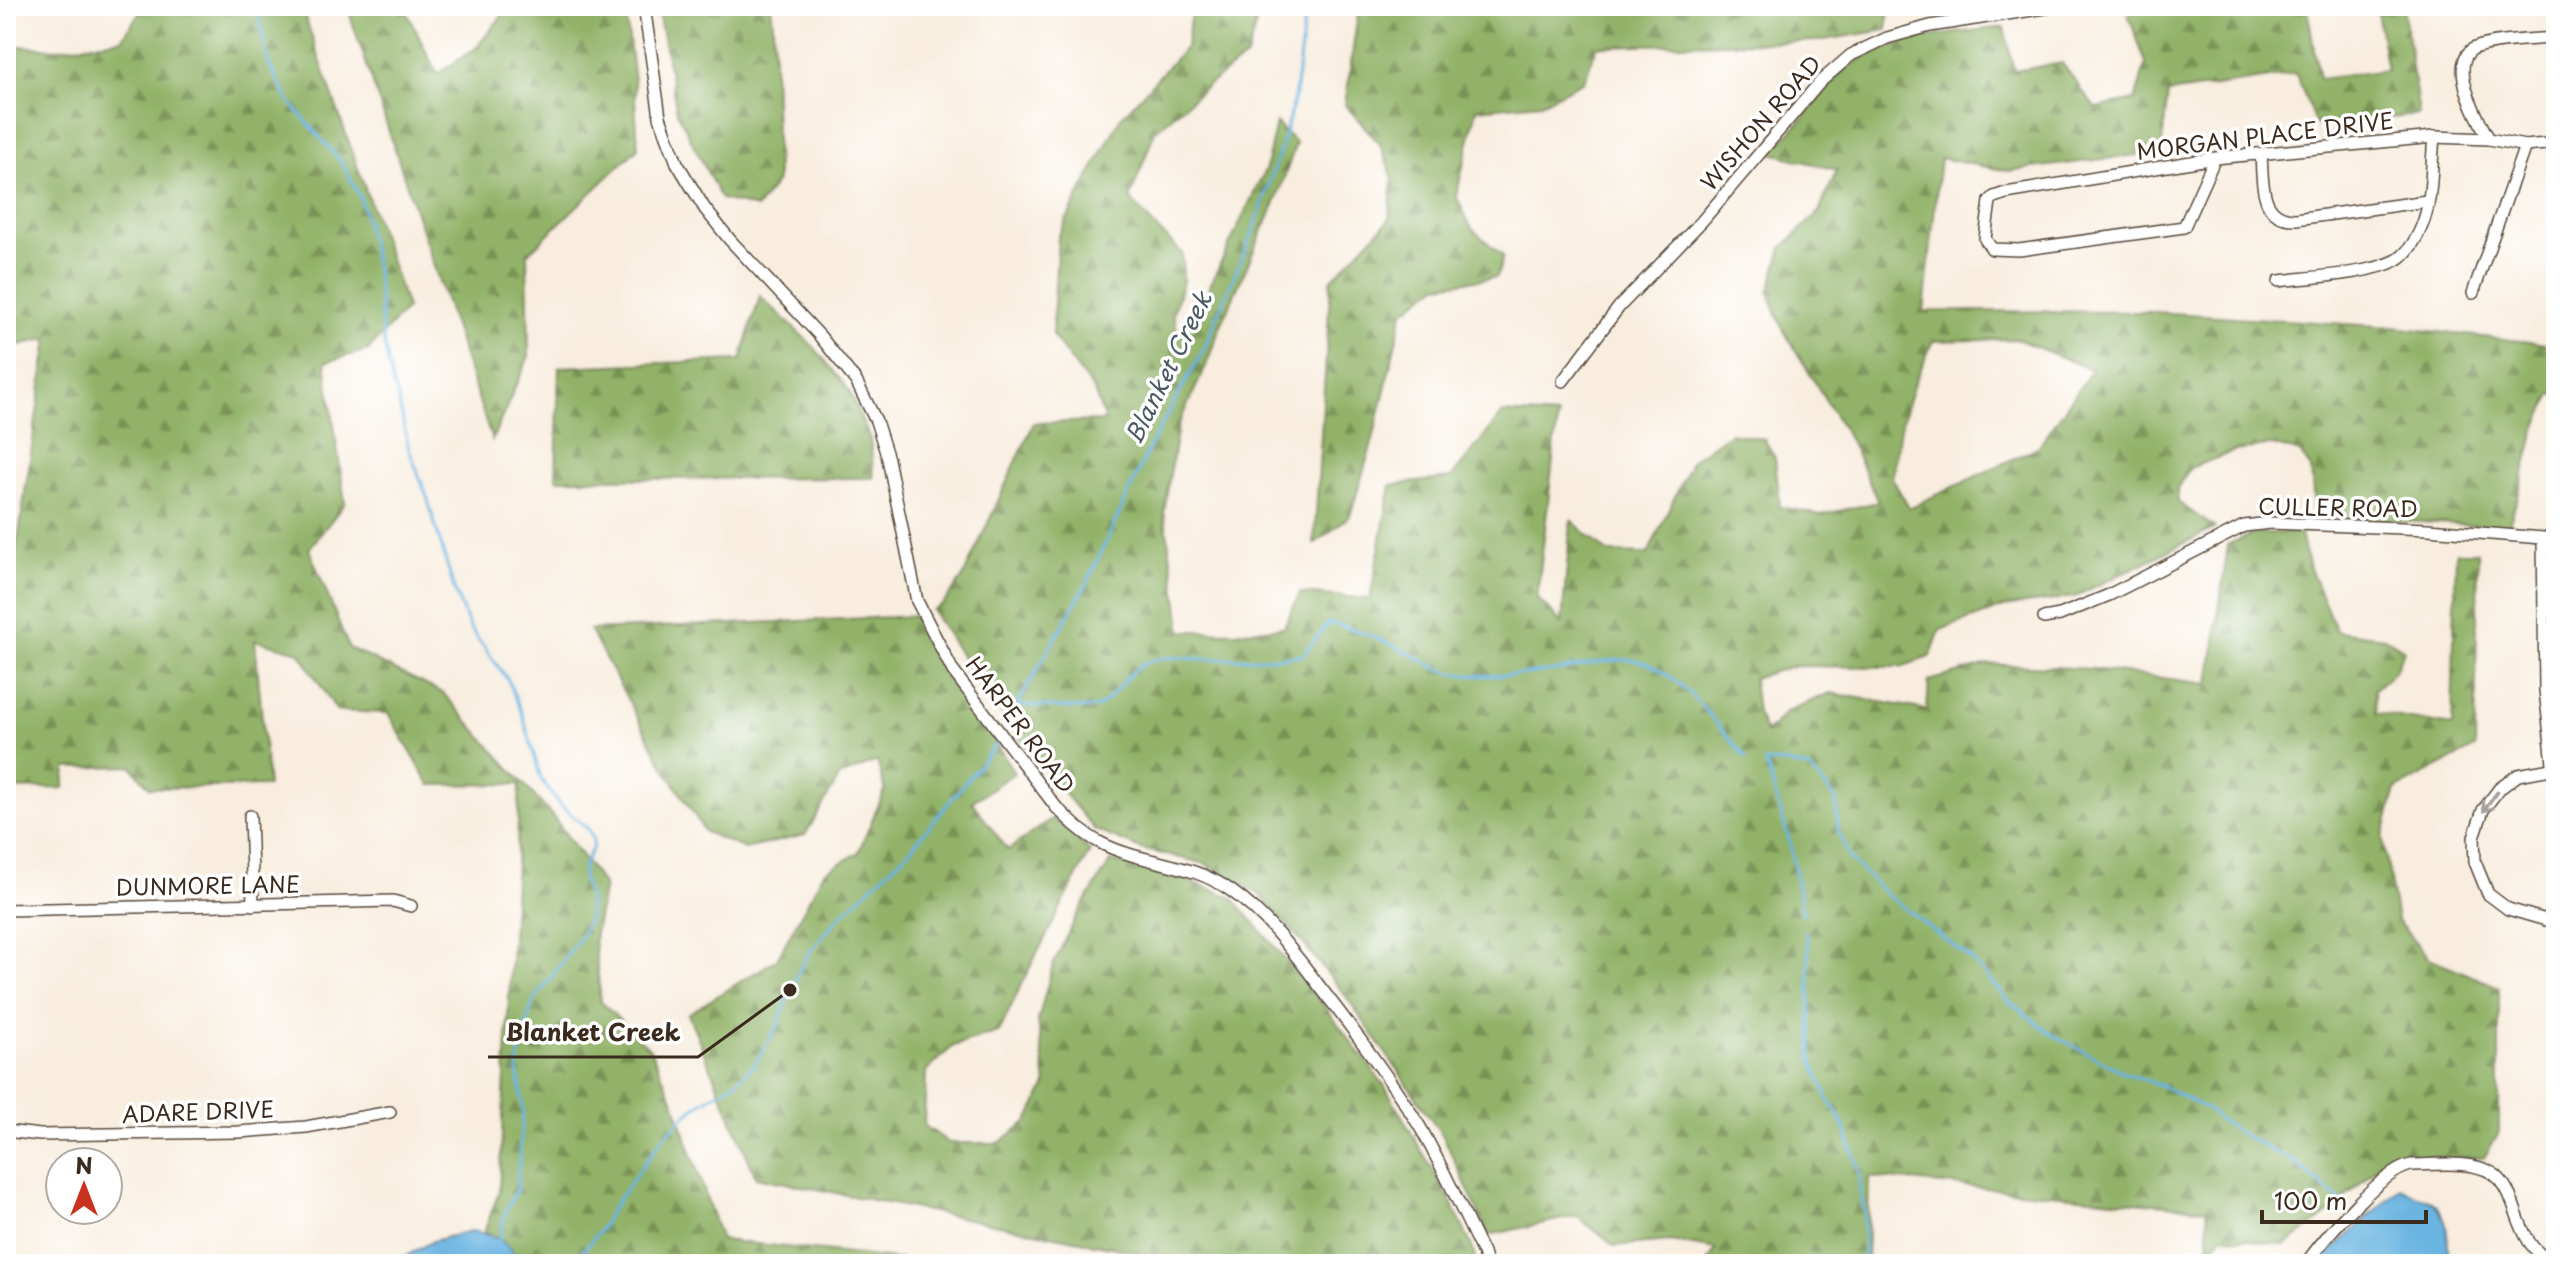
<svg xmlns="http://www.w3.org/2000/svg" width="2562" height="1270" font-family="'Playpen Sans',sans-serif">
<style>
.forest{fill:url(#forest-firs);stroke:#666e42;stroke-width:2;fill-rule:evenodd}
.water{fill:#69b4e1;stroke:#526f80;stroke-width:2}
.lines{fill:none;stroke-linecap:round;stroke-linejoin:round}
.stream{stroke:#69b4e1;stroke-width:3}
.minor-casing{stroke:#57473b;stroke-width:14}
.minor{stroke:#fff;stroke-width:11}
.oneway{stroke:#a79f9a}
.labels{text-anchor:middle;stroke-width:7;stroke-linejoin:round;paint-order:stroke}
.street-label{font-size:22px;fill:#3b2a1e;stroke:#fff}
.water-label{font-size:24px;font-style:italic;fill:#4b5a62;stroke:#fff}
.leader{fill:none;stroke:#3b2a1e;stroke-width:3}
.callout-dot{fill:#3b2a1e;stroke:#fff;stroke-width:3}
.callout-label{font-size:24px;text-anchor:middle;font-weight:bold;fill:#3b2a1e;stroke:#fff;stroke-width:7;stroke-linejoin:round;paint-order:stroke}
</style>
<defs>
<pattern id="forest-firs" width="22" height="20" patternUnits="userSpaceOnUse" patternTransform="scale(2)"><rect width="22" height="20" fill="#91b267"/><path d="M5 1l3.5 6h-7zM16 11l3.5 6h-7z" fill="#789154"/></pattern>
</defs>
<rect width="100%" height="100%" fill="#fff"/>
<filter id="ink" filterUnits="userSpaceOnUse"><feTurbulence type="fractalNoise" baseFrequency=".0125" numOctaves="2"/><feDisplacementMap in="SourceGraphic" scale="16" xChannelSelector="R" yChannelSelector="G"/><feConvolveMatrix kernelMatrix="1 2 1 2 8 2 1 2 1" color-interpolation-filters="sRGB"/></filter>
<filter id="wash" filterUnits="userSpaceOnUse"><feTurbulence type="fractalNoise" baseFrequency=".006" numOctaves="4" result="noise"/><feDisplacementMap in="SourceGraphic" scale="32" xChannelSelector="R" yChannelSelector="G"/><feGaussianBlur stdDeviation="1.8" result="paint"/><feColorMatrix in="noise" values="0 0 0 0 0 0 0 0 0 0 0 0 0 0 0 0 0 1.4 0 .05"/><feComposite in="paint" operator="in"/></filter>
<g filter="url(#wash)">
<rect width="100%" height="100%" fill="#f8edde"/>
<!-- forest -->
<g class="forest">
<polygon points="144,6 301,6 407,308 368,350 325,362 345,503 309,549 349,648 443,693 553,817 604,886 594,939 601,1002 650,1049 673,1099 721,1240 942,1264 515,1264 516,1259 500,1239 484,1232 499,1192 520,784 430,785 388,713 337,711 299,652 255,640 268,786 150,788 131,766 66,768 64,788 6,789 6,564 18,540 48,339 6,347 6,45 58,49 122,39"/>
<polygon points="347,6 404,6 437,74 476,48 510,6 625,6 634,81 638,148 527,254 529,356 492,440"/>
<polygon points="657,6 771,6 773,23 777,181 757,208 721,199 677,112"/>
<path d="M1192,6H1261L1247,56L1206,87L1155,131L1130,198L1151,223L1182,253L1183,281L1173,314L1178,335L1196,315L1266,168L1276,123L1296,143L1278,196L1220,327L1205,368L1178,425L1164,512L1182,631L1235,632L1284,627L1300,593L1370,599L1391,485L1451,478L1503,413L1558,416L1537,598L1562,623L1571,520L1608,553L1648,554L1692,460L1730,433L1764,439L1775,458L1780,507L1821,515L1878,502L1851,442L1784,331L1769,293L1782,248L1819,212L1837,170L1771,153C1784,138 1799,124 1812,108C1821,97 1829,84 1840,74C1883,37 1949,34 2004,27L2014,71L2062,63L2095,108L2135,100L2146,63L2128,14L2151,6H2307L2319,79L2387,70L2376,6H2403L2419,115L2316,125L2296,74L2168,93L2161,152L2008,171L1940,158L1924,311L2155,312L2393,327L2556,345V394H2552L2535,430L2519,493L2508,527L2315,516L2311,469L2300,453L2273,445L2235,451L2190,468L2177,488L2178,502L2215,528L2074,597L2004,607L1940,630L1930,657L1900,667L1793,666L1753,678L1757,713L1766,733L1787,711L1830,693L1927,710L1929,681L1988,664L2093,669L2209,684L2228,544L2256,533H2301L2308,564L2336,631L2384,637L2404,650L2395,671L2375,689L2376,713L2452,726L2456,552H2478L2475,748L2396,789L2383,838L2397,921L2429,958L2499,987V1132L2484,1158L2397,1155L2381,1163L2328,1214L2285,1245L2222,1236L2212,1248L2211,1264H2209L2207,1209L1869,1177L1867,1264H1707L1716,1249L1670,1241L1614,1246L1577,1216L1489,1235L1443,1136L1346,996L1292,930L1259,894L1203,863L1141,849L1095,830L1030,752L972,673L932,610L943,604L963,577L1034,423L1105,421L1094,391L1052,335L1058,236L1121,117L1186,47ZM2017,339L2092,370L2038,447L1909,508L1892,478L1902,422L1913,386L1933,341Z"/>
<polygon points="1359,6 1889,6 1887,30 1817,41 1597,46 1584,81 1541,103 1477,109 1456,196 1472,229 1503,256 1497,277 1438,285 1403,312 1373,440 1350,516 1314,544 1331,280 1389,220 1393,178 1380,144 1345,105"/>
<polygon points="760,296 814,347 849,390 870,439 874,478 556,479 559,367 741,360"/>
<polygon points="915,616 933,657 988,729 1014,773 972,802 1008,850 1053,818 1090,851 1024,979 999,1032 953,1046 926,1072 924,1125 949,1143 999,1143 1028,1121 1046,1085 1038,1020 1053,965 1076,917 1111,861 1178,877 1232,897 1315,994 1384,1085 1450,1200 1471,1244 1477,1264 1196,1264 756,1177 688,1014 777,959 824,872 858,853 885,790 877,761 840,776 805,835 745,849 705,832 667,772 590,630"/>
</g>
<!-- water -->
<g class="water">
<path d="M2400,1188C2409,1193 2419,1196 2429,1200C2451,1212 2447,1242 2449,1264H2317Z"/>
<path d="M470,1231C489,1233 503,1239 515,1254V1264H398L401,1259L433,1241Z"/>
</g>
<g class="lines">
<!-- stream -->
<g class="stream">
<polyline points="256,6 269,64 288,100 342,163 361,199 377,274 383,338 393,386 397,394 409,449 427,497 455,592 470,628 508,680 523,716 541,779 558,803 588,829 593,839 593,847 583,867 583,879 589,898 589,918 580,938 533,1002 520,1046 518,1070 523,1109 517,1189 505,1213 499,1242"/>
<path d="M1017,705C1030,705 1092,711 1098,707C1118,695 1127,667 1154,660C1171,655 1187,659 1204,659C1237,659 1270,659 1303,655L1328,623C1356,628 1382,640 1407,652C1423,660 1440,672 1458,674C1483,678 1528,674 1555,671C1582,667 1624,652 1651,665C1691,685 1716,725 1746,758"/>
<polyline points="1015,727 1017,705 1087,583 1153,440 1202,353 1254,229 1283,142 1295,94 1306,6"/>
<polyline points="1765,762 1786,763 1810,769 1836,799 1838,831 1850,859 1885,893 1971,959 2007,1000 2053,1035 2123,1072 2162,1086 2205,1108 2228,1126 2272,1151 2292,1160 2347,1206"/>
<polyline points="1766,763 1790,843 1803,914"/>
<polyline points="1805,931 1808,944 1812,1060 1828,1099 1842,1121 1860,1173 1860,1193 1864,1209 1864,1264"/>
<polyline points="572,1264 600,1230 613,1207 662,1139 681,1119 701,1103 736,1082 754,1065 778,1025 790,990 808,954 838,918 910,850 998,742"/>
</g>
</g>
</g>
<g filter="url(#ink)">
<g class="lines">
<defs>
<g id="minor">
<path d="M644,6L660,117L677,163L705,209L730,240L819,335L856,381L876,421L888,459L917,601L953,671L1056,807C1069,820 1082,833 1099,842C1140,864 1191,862 1230,890C1265,914 1292,950 1317,983C1353,1029 1389,1077 1420,1127C1443,1167 1462,1211 1483,1253L1486,1264"/>
<path d="M2556,38C2540,39 2481,41 2470,51C2450,70 2479,121 2489,139L2525,146L2556,143"/>
<path d="M2261,154C2263,181 2259,220 2296,219L2427,201"/>
<polyline points="2215,158 2184,227 2019,250 1992,249 1985,239 1990,201 1994,197 2006,193 2215,158 2434,137 2489,139"/>
<path d="M2279,281C2310,277 2376,274 2400,258C2409,251 2417,238 2421,228C2433,201 2431,165 2434,137"/>
<polyline points="2473,293 2525,146"/>
<polyline points="1563,381 1619,307 1702,221 1821,81 1851,55 1887,38 1930,26 2058,6"/>
<polyline points="2543,539 2545,690 2556,791"/>
<polyline points="2044,618 2060,615 2109,595 2244,526 2270,523 2428,529 2556,539"/>
<polyline points="2556,768 2518,775 2499,789 2483,810 2474,837 2475,862 2488,894 2508,909 2546,920 2556,921"/>
<polyline points="250,816 253,905"/>
<polyline points="6,910 393,901 411,906"/>
<polyline points="6,1131 40,1135 239,1132 306,1127 390,1112"/>
<path d="M2307,1262C2326,1236 2381,1171 2411,1165C2435,1165 2471,1160 2492,1173C2522,1191 2511,1247 2556,1263"/>
</g>
</defs>
<!-- minor casing -->
<use href="#minor" class="minor-casing"/>
<!-- minor -->
<use href="#minor" class="minor"/>
</g>
<!-- one-way arrows -->
<defs><path id="oneway-shaft" d="M-6 0H5M1.5-3L5.5 0L1.5 3" fill="none" stroke-width="1.6" stroke-linecap="round" stroke-linejoin="round" transform="scale(2)"/></defs>
<use class="oneway" href="#oneway-shaft" transform="translate(2490 802) rotate(125)"/>
</g>
<g class="labels">
<!-- street labels -->
<g class="street-label">
<text transform="translate(1761 123) rotate(-49)" y="8">WISHON ROAD</text>
<text transform="translate(2265 136) rotate(-7)" y="8">MORGAN PLACE DRIVE</text>
<text transform="translate(2338 508) rotate(1)" y="8">CULLER ROAD</text>
<text transform="translate(1020 725) rotate(53)" y="8">HARPER ROAD</text>
<text transform="translate(208 886) rotate(-1)" y="8">DUNMORE LANE</text>
<text transform="translate(198 1112) rotate(-2)" y="8">ADARE DRIVE</text>
</g>
<!-- water labels -->
<g class="water-label">
<text transform="translate(1169 368) rotate(-64)" y="8">Blanket Creek</text>
</g>
</g>
<!-- callouts -->
<path class="leader" d="M790 990L698 1057H488"/>
<circle class="callout-dot" cx="790" cy="990" r="8"/>
<g class="callout-label">
<text x="593" y="1041">Blanket Creek</text>
</g>
<!-- margin -->
<rect width="2562" height="1270" fill="none" stroke="#fff" stroke-width="32"/>
<!-- north arrow -->
<g transform="translate(84 1186)"><circle r="38" fill="#ffffff" stroke="#b1aaa5" stroke-width="2"/>
<path d="M0-6L14 30L0 20L-14 30Z" fill="#c8321e"/>
<text y="-12" font-size="22" font-weight="bold" text-anchor="middle" fill="#3b2a1e">N</text>
</g>
<!-- scale -->
<path d="M2262 1210v12h164v-12" fill="none" stroke="#3b2a1e" stroke-width="4"/>
<text x="2274" y="1210" font-size="24" fill="#3b2a1e" stroke="#ffffff" stroke-width="6" paint-order="stroke">100 m</text>
</svg>
